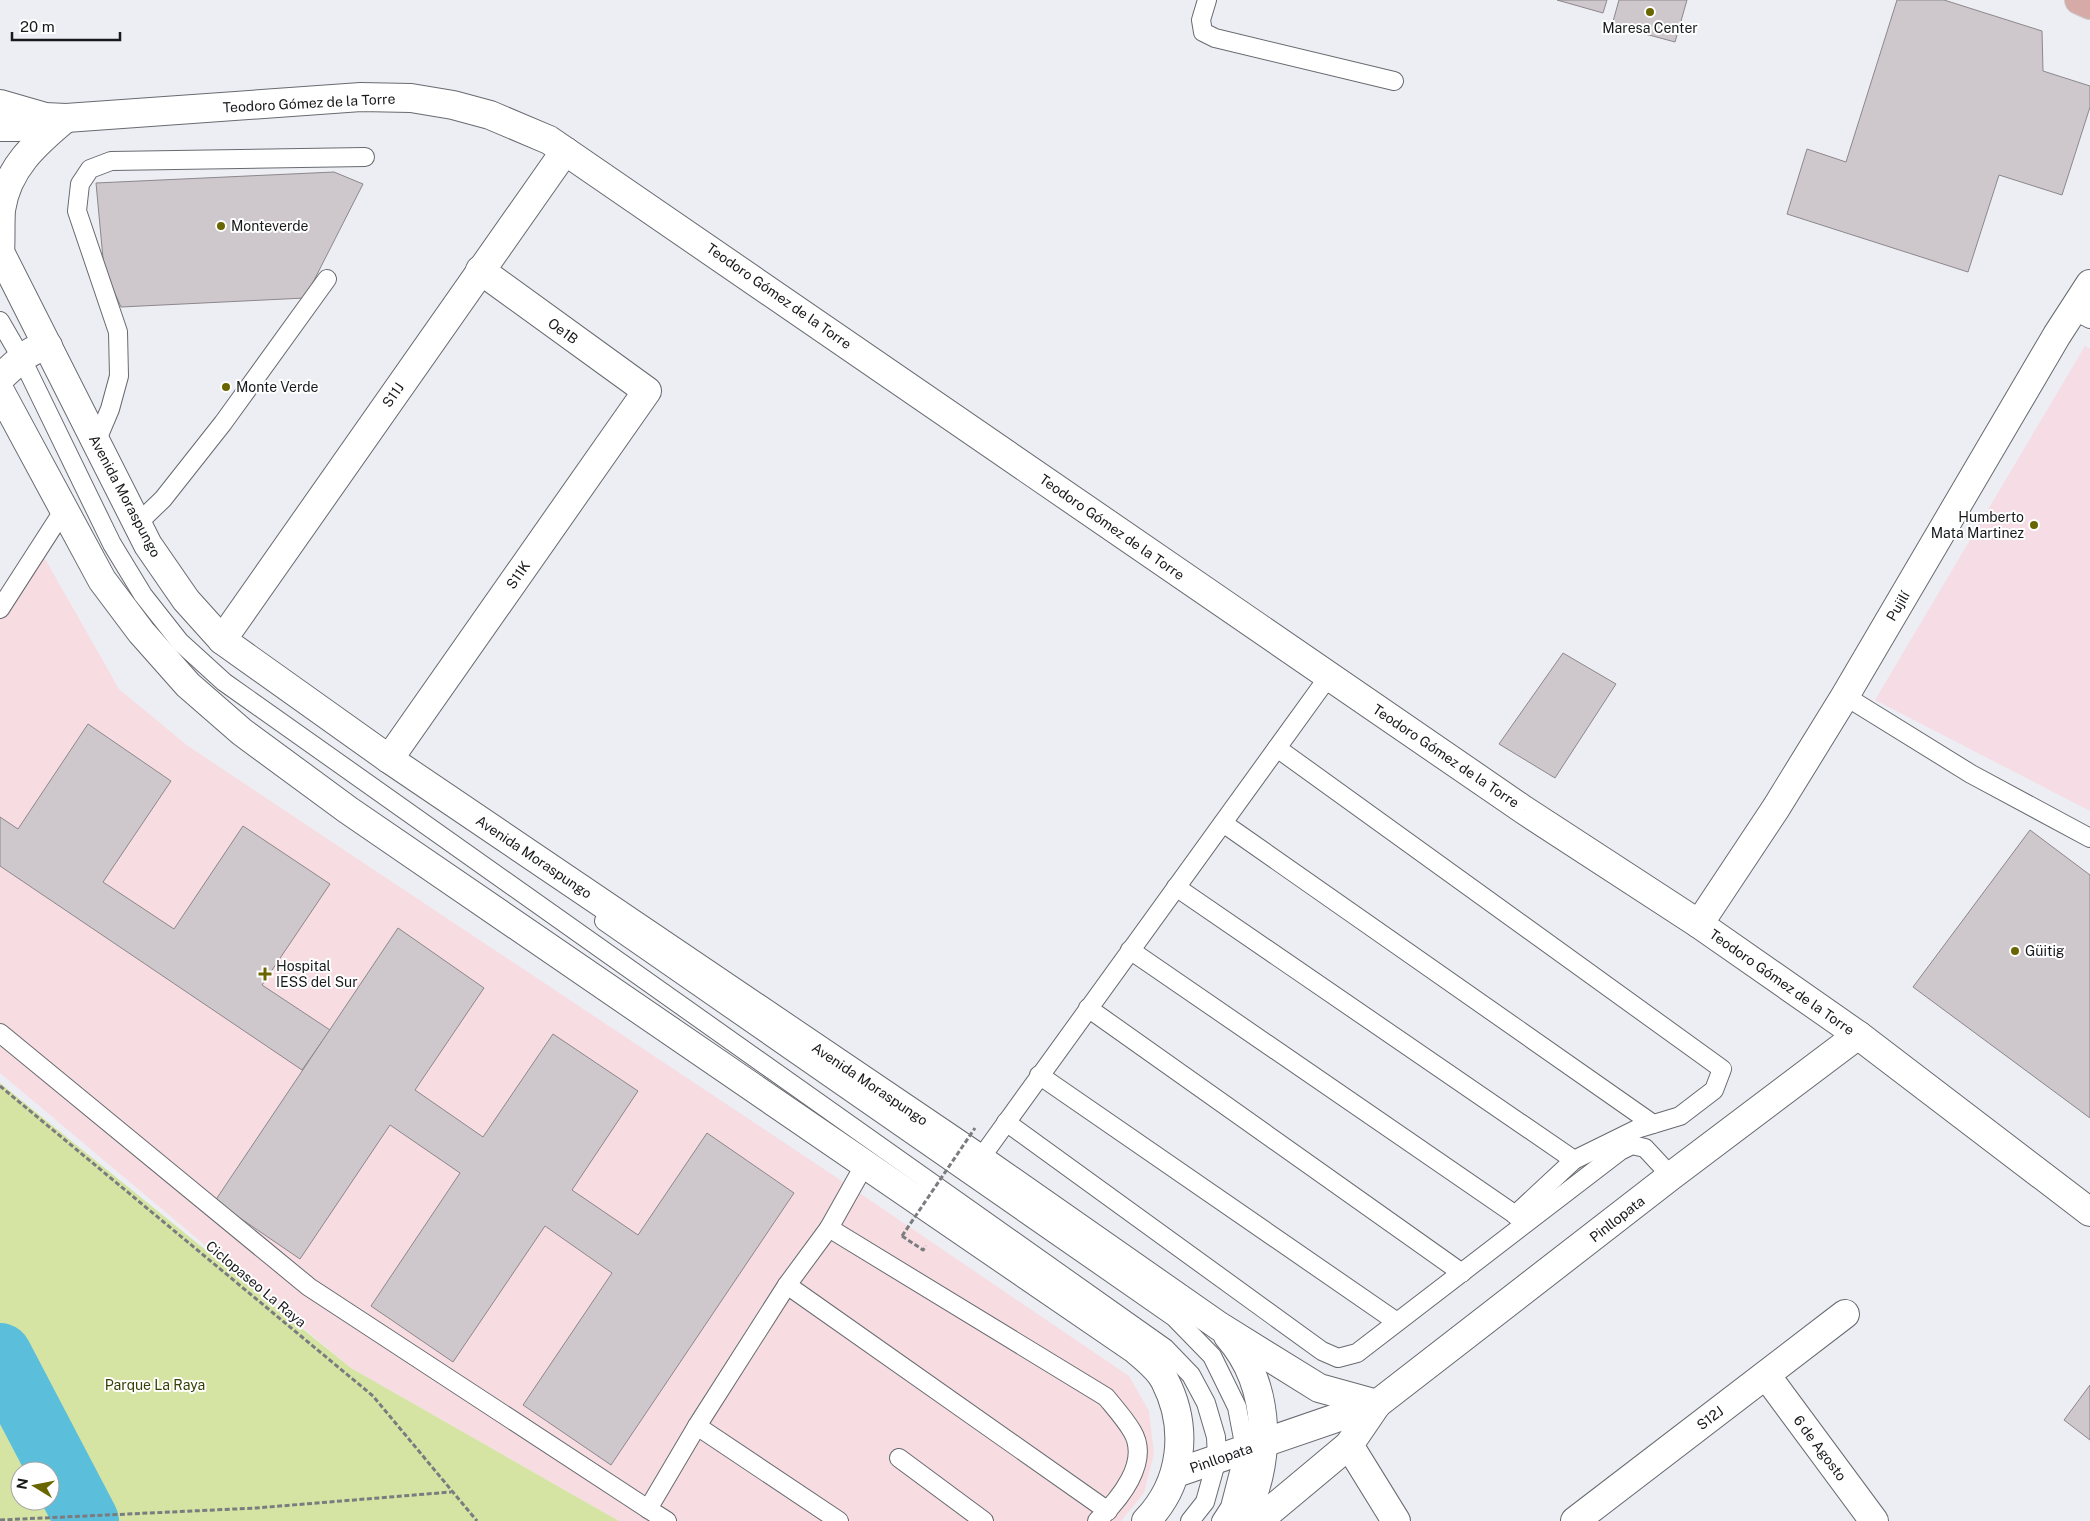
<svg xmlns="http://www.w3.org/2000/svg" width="2090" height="1521" font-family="'Public Sans',sans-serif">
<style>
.education{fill:#f6dde5}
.medical{fill:#f7dde2}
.green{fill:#d6e4a3;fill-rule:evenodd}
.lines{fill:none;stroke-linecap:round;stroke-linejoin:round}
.river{stroke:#5bbfdc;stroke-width:64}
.building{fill:#cec8cd;stroke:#8c878b}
.service-casing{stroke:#676a6f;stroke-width:20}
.minor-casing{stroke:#676a6f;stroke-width:30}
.tertiary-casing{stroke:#676a6f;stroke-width:30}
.primary-casing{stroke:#cccccd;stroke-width:30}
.path{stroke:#7a7c7f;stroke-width:3;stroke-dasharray:5 2.5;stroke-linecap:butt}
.service{stroke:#fff;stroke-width:18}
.minor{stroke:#fff;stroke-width:28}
.tertiary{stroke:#fff;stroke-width:28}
.primary{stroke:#d6aaa7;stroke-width:28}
.path-bridge{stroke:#7a7c7f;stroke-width:3;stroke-dasharray:5 2.5;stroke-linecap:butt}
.poi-dot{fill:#696600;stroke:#fff;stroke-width:2}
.labels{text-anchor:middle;stroke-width:4;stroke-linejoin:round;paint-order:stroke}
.poi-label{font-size:14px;fill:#18191b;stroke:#fff;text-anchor:start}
.street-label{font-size:14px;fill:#18191b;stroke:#fff}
.park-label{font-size:14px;fill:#384004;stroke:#fff}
</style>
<rect width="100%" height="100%" fill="#eceef4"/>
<!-- education -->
<polygon class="education" points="2085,346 2090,349 2090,811 1875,700"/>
<!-- medical -->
<polygon class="medical" points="35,541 119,689 188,746 833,1175 1129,1376 1149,1411 1154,1454 1144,1493 1121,1521 619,1521 351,1368 0,1073 0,592"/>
<!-- green -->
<path class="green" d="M0,1083L351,1368L619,1521H0ZM20,1471H50V1501H20Z"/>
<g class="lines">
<!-- river -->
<polyline class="river" points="0,1355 87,1521"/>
</g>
<!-- building -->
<g class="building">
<polygon points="1557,0 1607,0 1603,13"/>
<polygon points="1619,0 1687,0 1675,42 1612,25"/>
<polygon points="1897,0 1944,0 2042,31 2043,71 2090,86 2090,107 2062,195 1999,175 1968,272 1787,214 1807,149 1846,162"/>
<polygon points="334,172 363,184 305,298 121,307 104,269 96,183"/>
<polygon points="1563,653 1616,684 1555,778 1499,744"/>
<polygon points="88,724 171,781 103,882 174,929 243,826 330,884 262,985 330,1030 302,1070 0,866 0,817 18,829"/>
<polygon points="2030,830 2090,875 2090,1118 1913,987"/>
<polygon points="398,928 484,988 415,1090 483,1137 553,1034 638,1091 572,1190 638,1235 707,1133 794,1193 611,1465 523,1405 612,1273 545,1226 453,1362 371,1306 460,1173 390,1125 300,1259 215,1201"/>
<polygon points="2090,1385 2090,1440 2064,1420"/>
</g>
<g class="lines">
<defs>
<g id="service">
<polyline points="1207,0 1201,20 1203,32 1215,38 1394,81"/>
<polyline points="2073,310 2090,319"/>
<polyline points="0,321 22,359 112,544 143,595 180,642 224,682 1165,1348 1191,1375 1206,1403 1216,1437 1217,1459 1205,1502 1190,1521"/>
<polyline points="96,442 110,409 119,376 118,332 77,211 80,184 90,169 111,161 365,157"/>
<polyline points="137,524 163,499 223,423 327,279"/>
<polyline points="0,609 65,508"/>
<polyline points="1845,696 1971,774 2090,838"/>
<polyline points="1277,748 1722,1069 1714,1090 1680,1116 1637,1129 1574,1160 1515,1215"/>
<polyline points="1223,823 1653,1124"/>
<polyline points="1176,887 1574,1160"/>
<polyline points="604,921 1174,1317 1212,1356 1237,1407 1245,1449 1230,1507 1221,1521"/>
<polyline points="1130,950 1523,1220"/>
<polyline points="1088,1008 1462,1273"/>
<polyline points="0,1033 309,1287 648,1509"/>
<polyline points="1039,1075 1397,1322"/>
<polyline points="1006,1122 1322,1351 1338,1358 1357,1353 1620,1151 1632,1145 1645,1148 1671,1176"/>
<polyline points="980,1159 1329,676"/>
<path d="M829,1228L1106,1397C1115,1408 1125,1419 1132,1431C1151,1462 1119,1500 1097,1521"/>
<polyline points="787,1285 1108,1511"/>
<polyline points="697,1426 839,1521"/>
<polyline points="899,1458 984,1521"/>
<polyline points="667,1521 648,1509 697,1426 787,1285 829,1228 865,1164"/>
</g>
<g id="minor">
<path d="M0,378C14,366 29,348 48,346"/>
<polyline points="222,640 565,151"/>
<polyline points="389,759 647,391 480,270"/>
<polyline points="1766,1375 1874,1521"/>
<polyline points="1349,1445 1396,1521"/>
<polyline points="1575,1521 1845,1314"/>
</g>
<g id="tertiary">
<polyline points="0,104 45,117 66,118 361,97 411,98 453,105 490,115 549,140 1524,810 1699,924 1858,1035 2090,1212"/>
<polyline points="0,127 19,127 45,117"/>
<polyline points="0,252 148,545 186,600 222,640 389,759 980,1159 1219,1326 1319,1388 1377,1404"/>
<path d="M0,253C1,239 0,224 1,210C7,168 36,143 66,118"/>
<path d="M0,391L102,580L141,632L188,685L242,732L348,810L1136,1350C1146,1359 1159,1368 1165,1381C1189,1428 1183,1483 1146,1521"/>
<polyline points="1699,924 1776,808 1845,696 2057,335 2090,284"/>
<path d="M1228,1336C1272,1386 1273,1465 1241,1521"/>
<polyline points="1176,1473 1377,1404"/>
<polyline points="1258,1521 1349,1445 1377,1404 1671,1176 1858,1035"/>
</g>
<polyline id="primary" points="2079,0 2090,5"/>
</defs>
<!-- service casing -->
<use href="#service" class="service-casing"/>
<!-- minor casing -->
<use href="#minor" class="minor-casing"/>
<!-- tertiary casing -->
<use href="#tertiary" class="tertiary-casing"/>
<!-- primary casing -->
<use href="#primary" class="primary-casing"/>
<!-- path -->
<g class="path">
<polyline points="0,1086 373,1396 477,1521"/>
<polyline points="902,1236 923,1250 926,1246"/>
<polyline points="0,1520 256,1508 451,1492"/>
</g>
<!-- service -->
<use href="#service" class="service"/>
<!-- minor -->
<use href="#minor" class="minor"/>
<!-- tertiary -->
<use href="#tertiary" class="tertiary"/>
<!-- primary -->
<use href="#primary" class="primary"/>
<!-- path-bridge -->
<polyline class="path-bridge" points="902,1236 975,1128"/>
</g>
<!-- markers -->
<g class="poi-dot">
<circle cx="1650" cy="12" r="5"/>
<circle cx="221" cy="226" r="5"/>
<circle cx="226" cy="387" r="5"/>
<circle cx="2034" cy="525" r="5"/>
<circle cx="2015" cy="951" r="5"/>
<path d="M262.5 966.5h5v5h5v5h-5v5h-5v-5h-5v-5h5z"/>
</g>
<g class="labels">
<!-- poi labels -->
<g class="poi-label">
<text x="1650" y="33" text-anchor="middle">Maresa Center</text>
<text x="231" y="231">Monteverde</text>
<text x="236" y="392">Monte Verde</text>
<text x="2024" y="522" text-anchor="end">Humberto<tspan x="2024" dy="16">Mata Martinez</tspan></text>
<text x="2025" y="956">Güitig</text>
<text x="276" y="971">Hospital<tspan x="276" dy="16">IESS del Sur</tspan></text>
</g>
<!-- street labels -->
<g class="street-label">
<text transform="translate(309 103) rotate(-3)" y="5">Teodoro Gómez de la Torre</text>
<text transform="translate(779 296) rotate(35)" y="5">Teodoro Gómez de la Torre</text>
<text transform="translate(563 331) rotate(36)" y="5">Oe1B</text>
<text transform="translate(393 395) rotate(-55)" y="5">S11J</text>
<text transform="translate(125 496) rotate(62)" y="5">Avenida Moraspungo</text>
<text transform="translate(1112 527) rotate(35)" y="5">Teodoro Gómez de la Torre</text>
<text transform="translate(518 575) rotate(-55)" y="5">S11K</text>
<text transform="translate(1898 606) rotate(-60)" y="5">Pujilí</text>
<text transform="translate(1446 756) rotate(34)" y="5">Teodoro Gómez de la Torre</text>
<text transform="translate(534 857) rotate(34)" y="5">Avenida Moraspungo</text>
<text transform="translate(1782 982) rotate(35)" y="5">Teodoro Gómez de la Torre</text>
<text transform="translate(870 1084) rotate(34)" y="5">Avenida Moraspungo</text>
<text transform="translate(1617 1219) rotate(-38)" y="5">Pinllopata</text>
<text transform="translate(256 1284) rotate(40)" y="5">Ciclopaseo La Raya</text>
<text transform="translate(1710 1418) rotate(-37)" y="5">S12J</text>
<text transform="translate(1820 1448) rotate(53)" y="5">6 de Agosto</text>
<text transform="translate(1221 1458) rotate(-19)" y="5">Pinllopata</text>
</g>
<!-- park labels -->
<g class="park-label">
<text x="155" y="1390">Parque La Raya</text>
</g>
</g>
<!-- north arrow -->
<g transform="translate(35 1486) rotate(280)"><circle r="24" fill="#ffffff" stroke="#a3a3a4"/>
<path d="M0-4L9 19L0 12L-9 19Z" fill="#696600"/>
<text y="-8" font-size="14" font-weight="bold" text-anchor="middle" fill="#18191b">N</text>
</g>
<!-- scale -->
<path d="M12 32v8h108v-8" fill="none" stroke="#18191b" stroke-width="2.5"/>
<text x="20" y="32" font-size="15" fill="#18191b" stroke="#ffffff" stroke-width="4" paint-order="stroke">20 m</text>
</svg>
